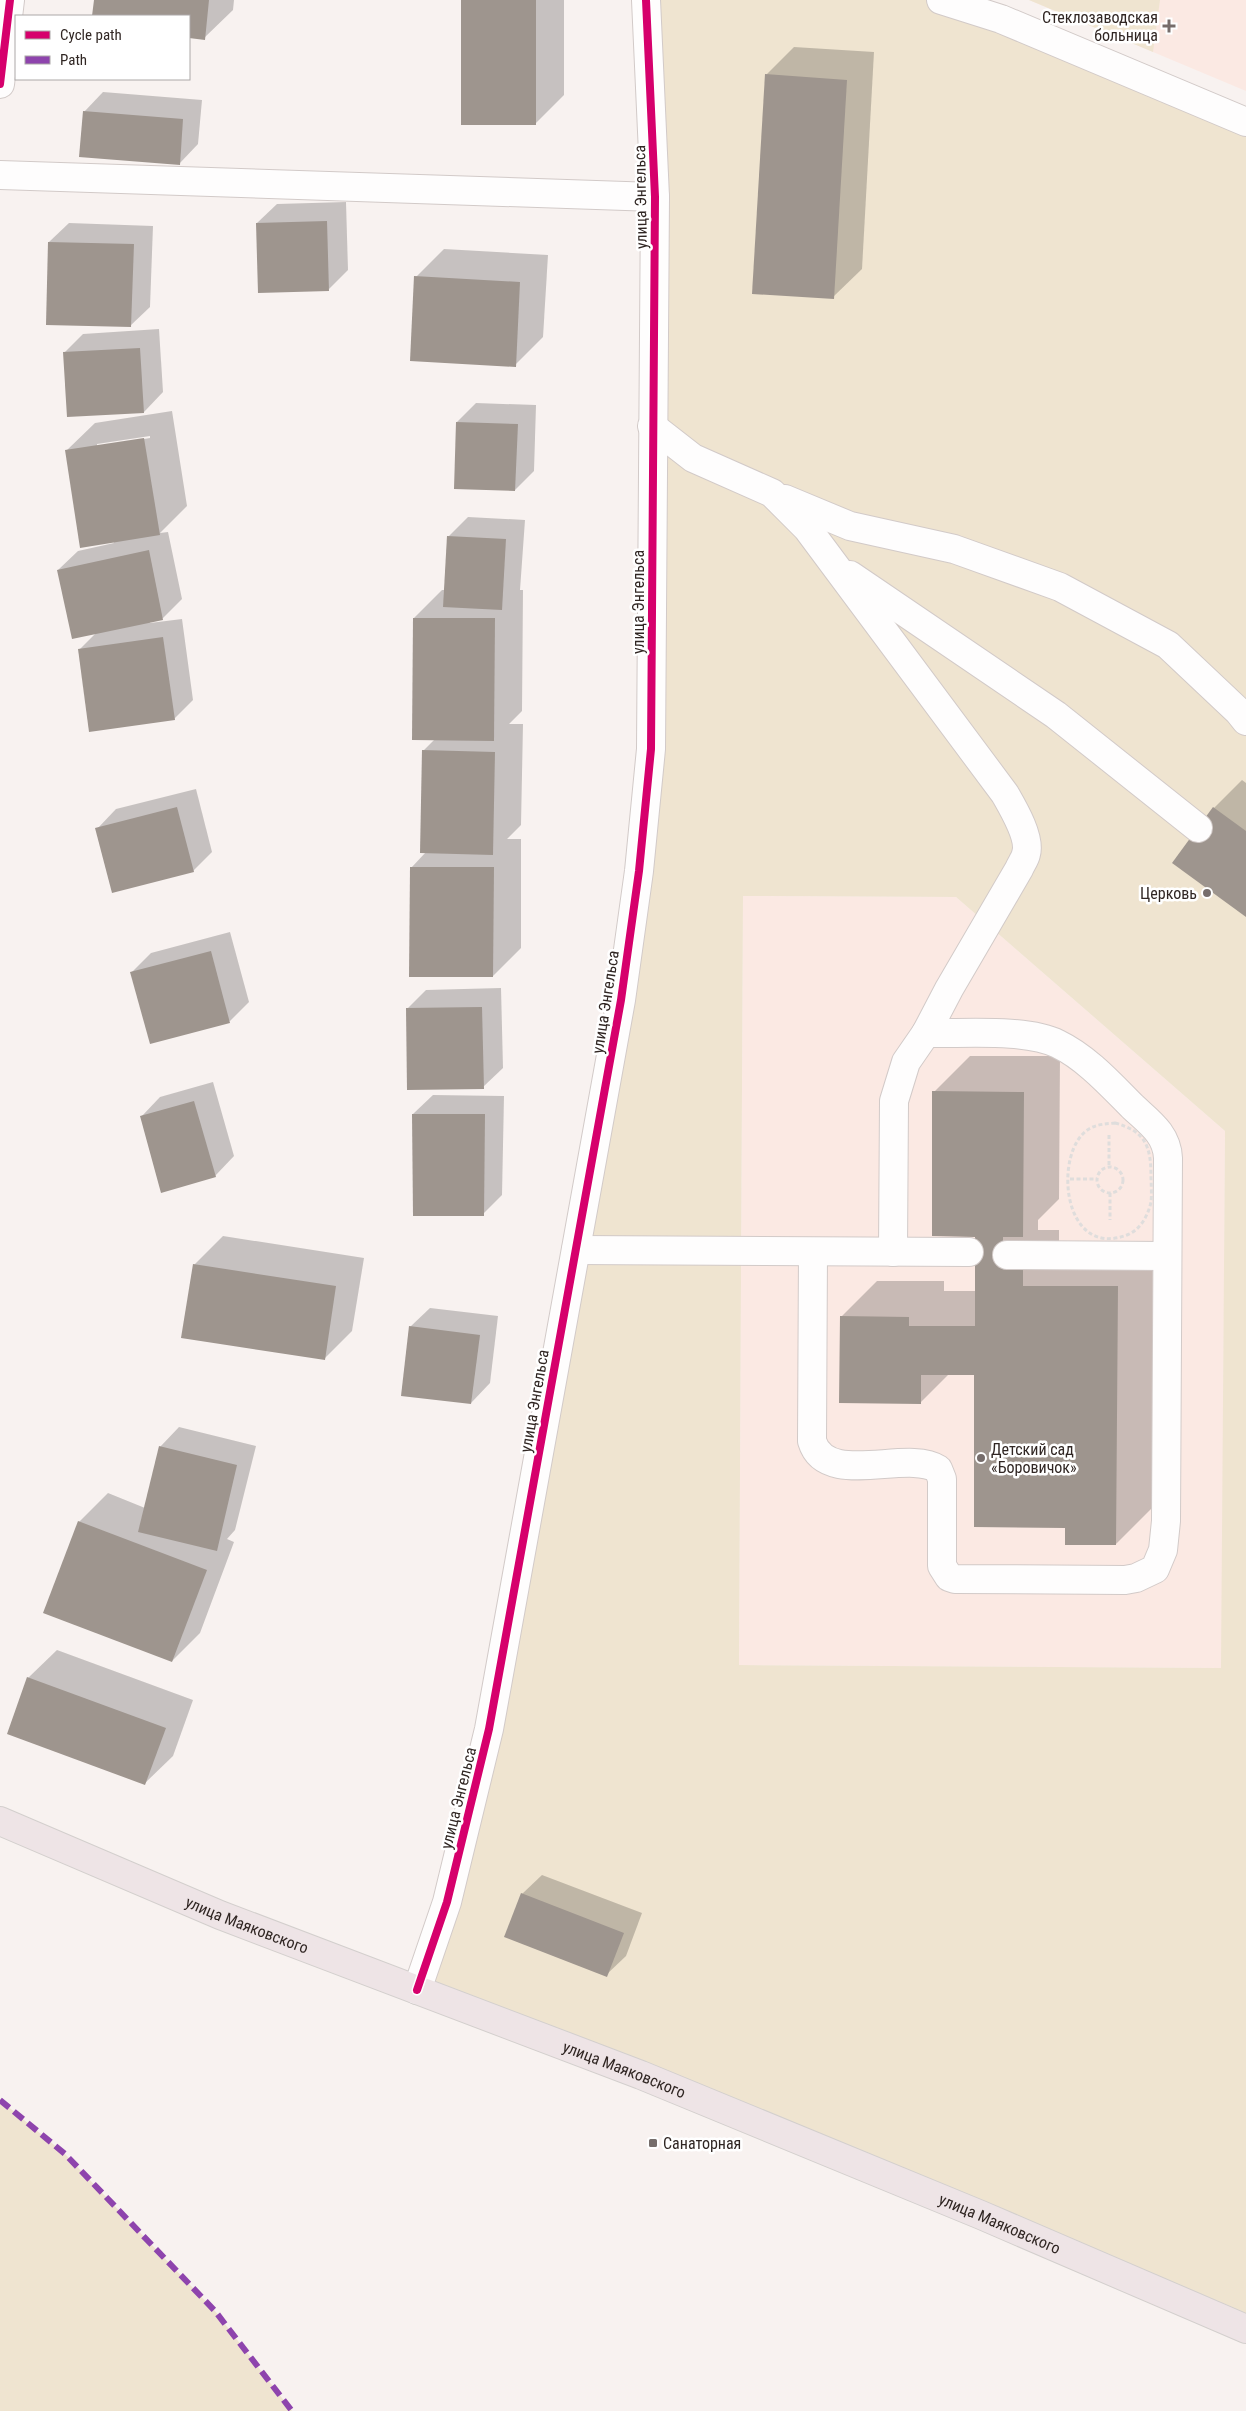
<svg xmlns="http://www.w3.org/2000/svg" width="1246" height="2411" font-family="'Roboto Condensed',sans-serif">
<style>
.built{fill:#fbe9e3}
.green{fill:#efe4d0;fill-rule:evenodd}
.shadow{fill:#0003;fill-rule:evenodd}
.building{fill:#9e958e}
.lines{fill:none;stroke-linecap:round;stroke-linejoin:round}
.minor-casing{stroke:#d2cac8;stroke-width:30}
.major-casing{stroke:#d3cfcd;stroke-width:30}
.path{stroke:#dfdddc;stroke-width:3;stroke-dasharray:4 2.5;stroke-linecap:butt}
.minor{stroke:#fefdfd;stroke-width:28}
.major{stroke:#eee4e6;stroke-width:28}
.quiet{stroke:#8e44ad;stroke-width:6;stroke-dasharray:12 6;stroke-linecap:butt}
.cycleway-casing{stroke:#fff;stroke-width:11}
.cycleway{stroke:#d6006c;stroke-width:8}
.poi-dot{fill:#766d6b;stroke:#fff;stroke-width:2}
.labels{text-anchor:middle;stroke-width:5;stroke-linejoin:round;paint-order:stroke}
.poi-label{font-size:16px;fill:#302623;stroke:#fff;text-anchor:end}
.street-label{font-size:16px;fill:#302623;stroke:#fff}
</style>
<rect width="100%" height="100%" fill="#f8f2f0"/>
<!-- built -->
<g class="built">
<polygon points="1029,0 1246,0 1246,91"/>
<polygon points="743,896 956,897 1225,1131 1222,1668 739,1665"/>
</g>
<!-- green -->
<g class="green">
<path d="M646,0H941L1246,122V2329L417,1990L447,1902L639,871ZM743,896L956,897L1225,1131L1221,1668L739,1665Z"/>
<polygon points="1029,0 1160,0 1153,52"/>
<polygon points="0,2100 65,2154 215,2311 292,2411 0,2411"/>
</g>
<!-- shadow -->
<g class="shadow">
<polygon points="95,0 234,0 233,10 204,38 189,37 189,16 93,16"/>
<polygon points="463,0 564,0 564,95 535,124"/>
<polygon points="794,47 874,52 862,269 833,297 766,75"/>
<polygon points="103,92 202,100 198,144 179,164 84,112"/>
<polygon points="346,202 348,270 329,289 257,223 277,204"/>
<polygon points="69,223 153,226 150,307 130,326 49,242"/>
<polygon points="444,249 548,255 543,337 515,365 416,277"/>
<polygon points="159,329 163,392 144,412 64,353 83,334"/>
<polygon points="476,403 536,405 534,471 515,490 457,422"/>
<path d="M172,411L187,506L160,533L168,532L182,599L163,618L149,621L150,623L182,619L193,700L174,719L79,650L97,632L58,570L78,551L114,543L66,451L95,423ZM150,436V438L97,447V444Z"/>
<polygon points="468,517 525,520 520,590 523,590 522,711 509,724 523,724 521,825 507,839 521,839 521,948 493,976 411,868 426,852 423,751 435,739 414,618 442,590 445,590 448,537"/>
<polygon points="1242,780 1246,783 1246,915 1214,808"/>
<polygon points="196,789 212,852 193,871 97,829 116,809"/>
<polygon points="230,932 249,1002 230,1021 132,972 151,953"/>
<polygon points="501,988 503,1068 483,1087 407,1009 426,990"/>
<polygon points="970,1056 1060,1056 1059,1199 1038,1220 1038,1230 1059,1230 1059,1250 1153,1251 1152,1508 1116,1544 1067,1526 976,1374 949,1374 920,1403 841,1317 877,1281 944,1281 944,1291 976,1291 976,1236 934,1092"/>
<polygon points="213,1082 234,1156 215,1176 141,1117 160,1097"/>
<polygon points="433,1095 504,1096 502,1195 483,1214 413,1114"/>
<polygon points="223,1236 364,1258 352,1331 324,1359 194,1265"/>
<polygon points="430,1308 498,1316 490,1383 471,1403 410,1327"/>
<polygon points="179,1427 256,1446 235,1530 227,1539 234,1542 200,1633 172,1661 45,1613 79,1522 108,1493 145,1508 160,1447"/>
<polygon points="57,1650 193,1700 173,1756 144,1784 28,1678"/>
<polygon points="542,1875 642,1913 626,1956 606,1975 522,1894"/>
</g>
<!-- building -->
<g class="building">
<polygon points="94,0 209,0 205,40 189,38 189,16 92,16"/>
<rect x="461" y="0" width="75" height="125"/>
<polygon points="765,74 847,80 834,299 752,294"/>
<polygon points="83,111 183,119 180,165 79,157"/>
<polygon points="327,221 329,291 258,293 256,223"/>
<polygon points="48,242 134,244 131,327 46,325"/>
<polygon points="414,276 520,282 516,367 410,361"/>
<polygon points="140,348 144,413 67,417 63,352"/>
<polygon points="456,422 518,424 515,491 454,489"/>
<polygon points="144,438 160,535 80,548 65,450"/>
<polygon points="447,536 506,539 502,610 443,607"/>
<polygon points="149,550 163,620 72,639 57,570"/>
<polygon points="413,618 495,618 494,741 412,740"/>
<polygon points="163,637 175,720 89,732 78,649"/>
<polygon points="422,750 495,752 493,855 420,853"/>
<polygon points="177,807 194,872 112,893 95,828"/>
<polygon points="1213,807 1246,831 1246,917 1172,863"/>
<polygon points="410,867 494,867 493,977 409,977"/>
<polygon points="211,951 230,1023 150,1044 130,972"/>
<polygon points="482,1007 484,1089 407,1090 406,1008"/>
<polygon points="932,1091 1024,1092 1023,1237 1003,1237 1003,1265 1023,1265 1023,1286 1118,1286 1116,1545 1065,1545 1065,1528 974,1527 974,1375 921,1375 921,1404 839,1403 840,1316 909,1317 909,1326 975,1326 975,1237 932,1236"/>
<polygon points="194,1101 216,1177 161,1193 140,1116"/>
<polygon points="412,1114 485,1114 484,1216 413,1216"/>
<polygon points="193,1264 336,1286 325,1360 181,1338"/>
<polygon points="409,1326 480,1335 471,1404 401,1396"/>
<polygon points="159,1446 237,1465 217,1551 138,1532"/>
<polygon points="78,1521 207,1570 172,1662 43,1613"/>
<polygon points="27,1677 166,1728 145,1785 7,1734"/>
<polygon points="521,1893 624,1933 607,1977 504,1937"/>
</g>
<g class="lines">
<defs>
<g id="minor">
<polyline points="941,0 1001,19 1246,122"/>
<polyline points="0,84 10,0"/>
<polyline points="0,175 655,197"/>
<path d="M652,426L693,458L772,493L807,528L1005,794C1013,808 1031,838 1026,854C1025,859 1021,864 1019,869L949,989L926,1033L906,1062L894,1101L893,1252"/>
<polyline points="785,499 850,526 954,549 1060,587 1168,645 1238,711 1246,721"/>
<polyline points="850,575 1056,715 1198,828"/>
<polyline points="576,1250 969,1252"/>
<path d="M813,1252L812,1441C826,1488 907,1449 938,1469L942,1479V1566L949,1577L955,1579L1125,1580L1136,1578L1155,1569L1163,1550L1166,1521L1168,1158C1167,1134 1149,1122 1133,1107C1111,1085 1087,1058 1058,1044C1026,1028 962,1034 926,1033"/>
<polyline points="1007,1255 1167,1256"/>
<polyline points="417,1990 447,1902 489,1729 621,1000 639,871 651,749 655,197 646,0"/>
</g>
<g id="major">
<path id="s1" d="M0,1821L220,1915L641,2075L981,2215L1246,2329"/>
</g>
</defs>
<!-- minor casing -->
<use href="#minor" class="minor-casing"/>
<!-- major casing -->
<use href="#major" class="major-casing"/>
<!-- path -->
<g class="path">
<path d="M1115,1123C1145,1131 1151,1146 1151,1176C1151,1184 1152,1194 1151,1202C1148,1216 1140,1230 1127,1235C1061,1260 1053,1150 1089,1129C1097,1124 1106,1124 1115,1123Z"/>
<polyline points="1109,1135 1109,1167"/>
<circle cx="1110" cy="1180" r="13"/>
<polyline points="1070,1179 1097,1179"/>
<polyline points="1110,1193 1110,1220"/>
</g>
<!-- minor -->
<use href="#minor" class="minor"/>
<!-- major -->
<use href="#major" class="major"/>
<!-- quiet -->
<polyline class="quiet" points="0,2100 65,2154 215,2311 292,2411"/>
<defs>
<g id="cycleway">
<polyline points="0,84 10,0"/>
<polyline points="417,1990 447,1902 489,1729 621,1000 639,871 651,749 655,197 646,0"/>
</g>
</defs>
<!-- cycleway casing -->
<use href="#cycleway" class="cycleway-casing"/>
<!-- cycleway -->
<use href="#cycleway" class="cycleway"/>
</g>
<!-- markers -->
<g class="poi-dot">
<path d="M1166.5 18.5h5v5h5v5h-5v5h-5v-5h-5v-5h5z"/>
<circle cx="1207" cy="893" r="5"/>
<circle cx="981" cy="1458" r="5"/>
<rect x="648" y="2138" width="10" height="10" rx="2.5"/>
</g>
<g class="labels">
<!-- poi labels -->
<g class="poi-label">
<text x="1158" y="23">Стеклозаводская<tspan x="1158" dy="18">больница</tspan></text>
<text x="1197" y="899">Церковь</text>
<text x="991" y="1455" text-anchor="start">Детский сад<tspan x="991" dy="18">«Боровичок»</tspan></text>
<text x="663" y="2149" text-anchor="start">Санаторная</text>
</g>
<!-- street labels -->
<g class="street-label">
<text transform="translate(640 197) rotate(-91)" y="6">улица Энгельса</text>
<text transform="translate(638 602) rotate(-90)" y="6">улица Энгельса</text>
<text transform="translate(605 1002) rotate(-81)" y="6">улица Энгельса</text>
<text transform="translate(534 1401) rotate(-80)" y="6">улица Энгельса</text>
<text transform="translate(458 1798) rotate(-76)" y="6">улица Энгельса</text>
<text dy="6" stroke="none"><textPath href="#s1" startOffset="268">улица Маяковского</textPath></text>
<text dy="6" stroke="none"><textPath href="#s1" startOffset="672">улица Маяковского</textPath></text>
<text dy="6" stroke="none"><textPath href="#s1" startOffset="1078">улица Маяковского</textPath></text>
</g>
</g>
<!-- legend -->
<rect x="15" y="15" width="175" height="65" fill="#ffffff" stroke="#aca8a7"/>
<rect x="25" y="31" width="25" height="8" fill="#d6006c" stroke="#aca8a7"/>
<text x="60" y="40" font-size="15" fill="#302623">Cycle path</text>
<rect x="25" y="56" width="25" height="8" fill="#8e44ad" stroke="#aca8a7"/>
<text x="60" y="65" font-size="15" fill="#302623">Path</text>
</svg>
